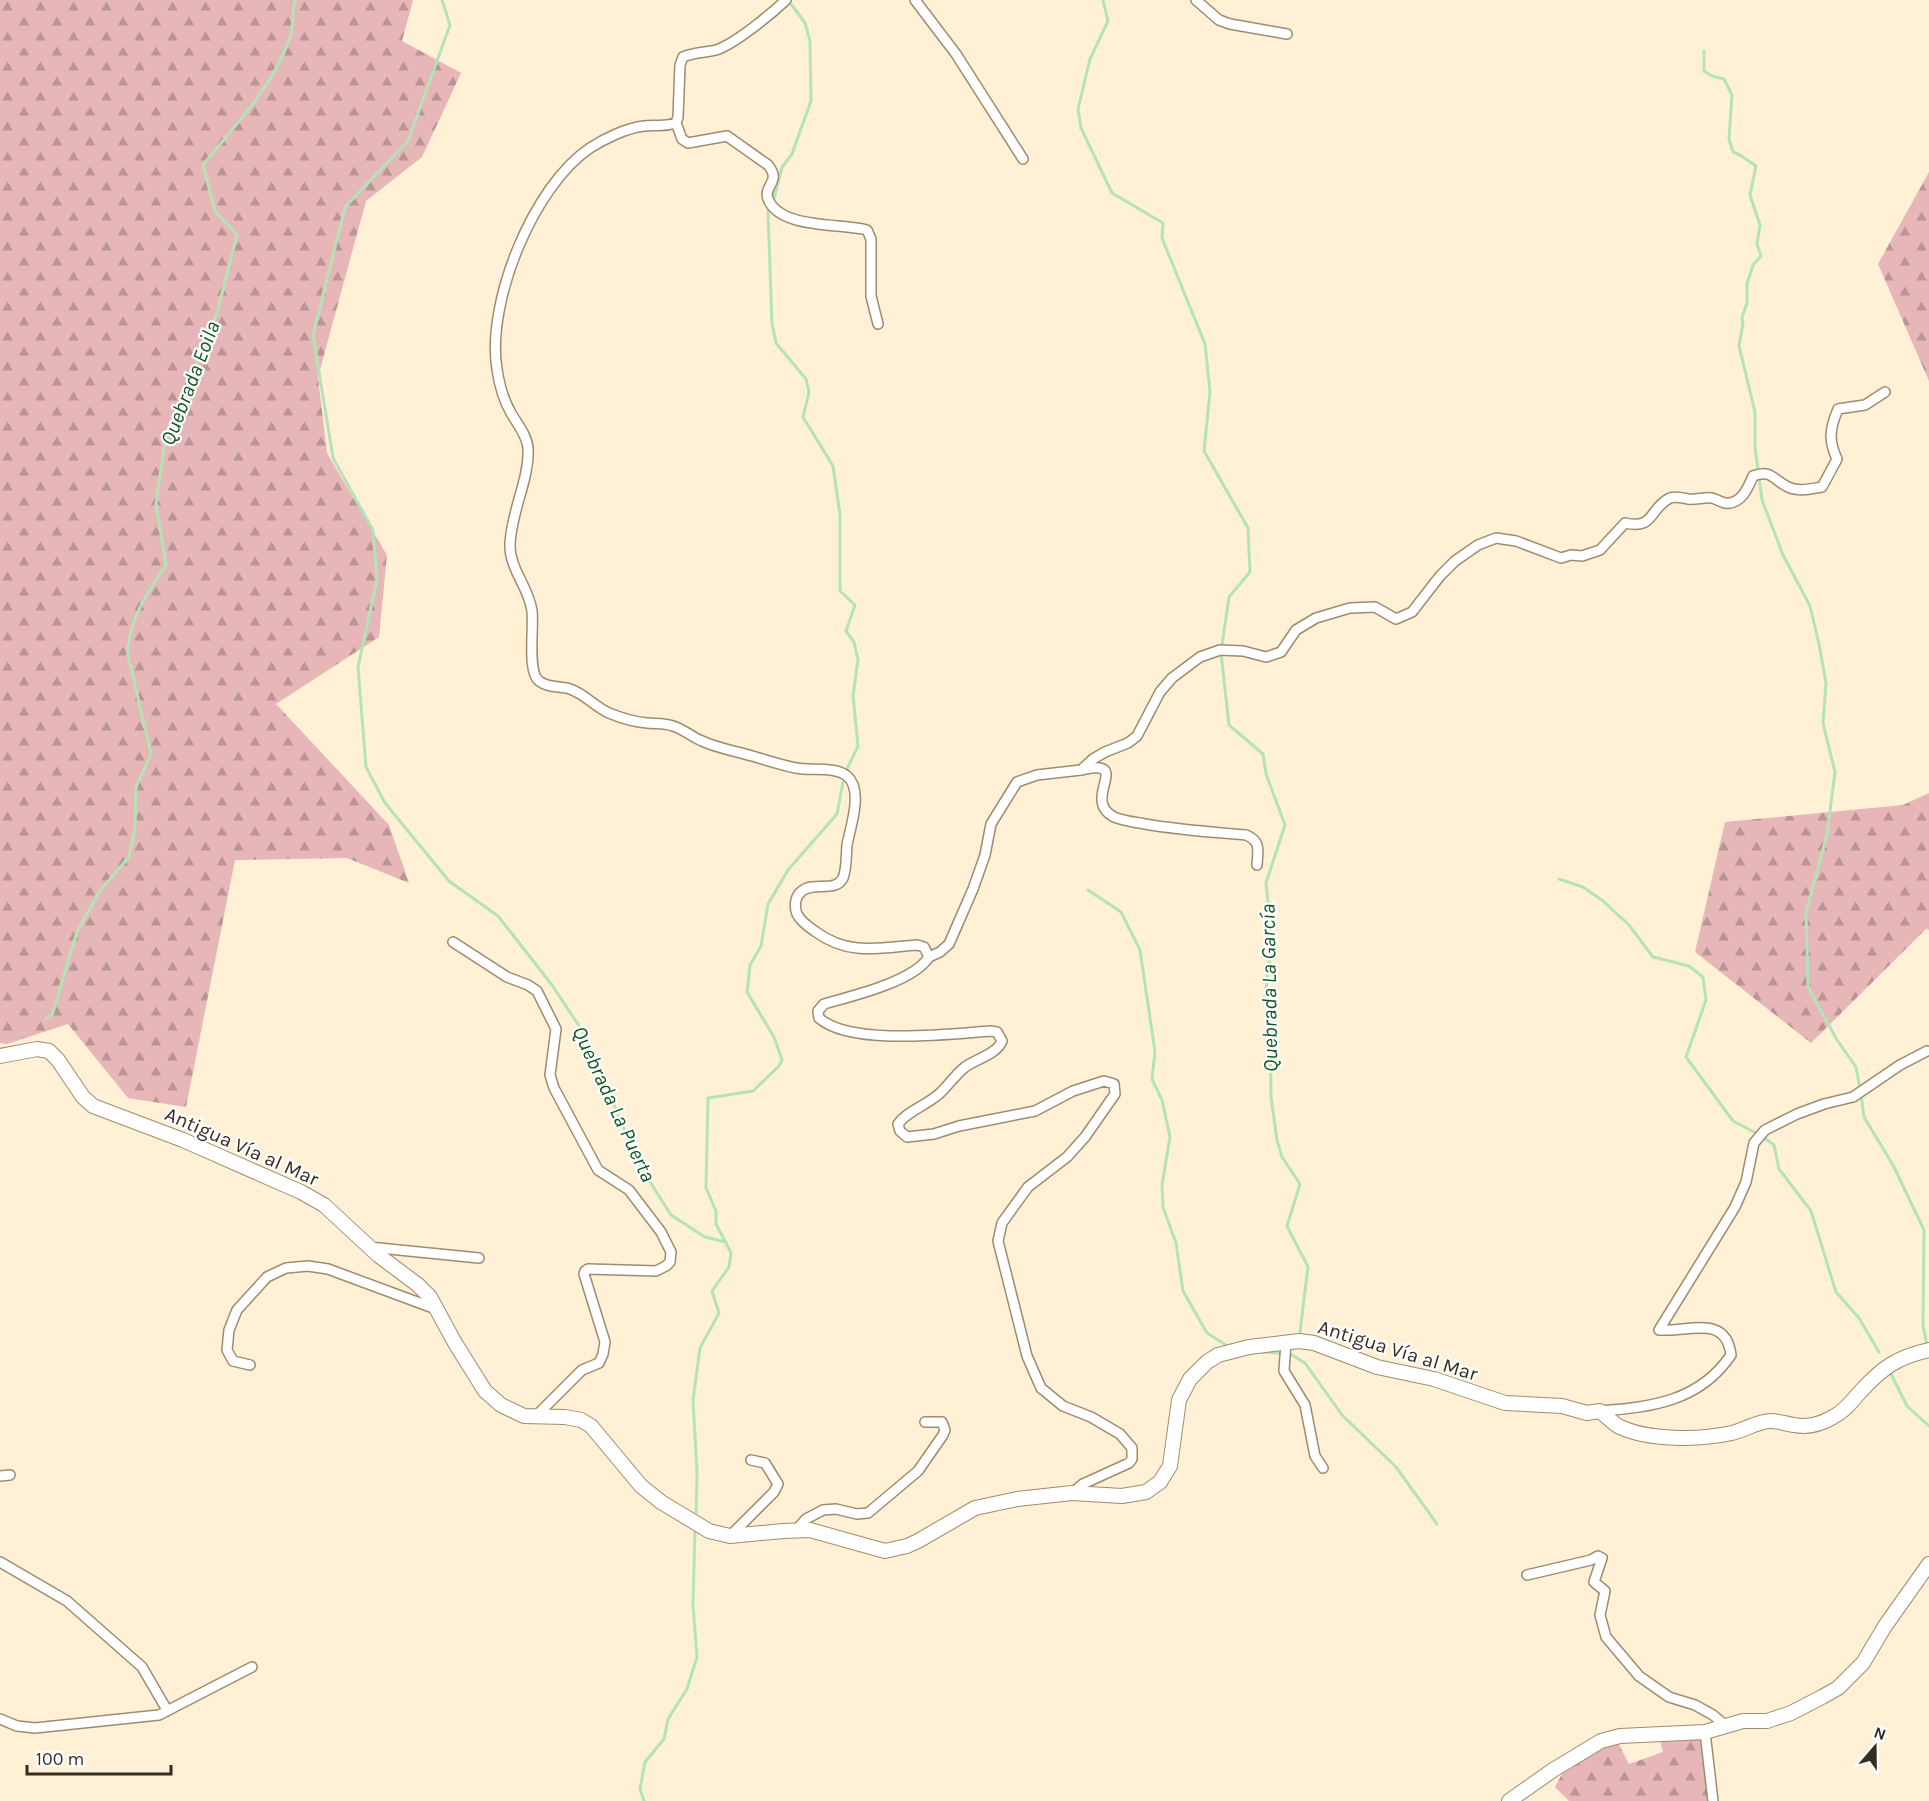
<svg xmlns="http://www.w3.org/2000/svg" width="1929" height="1801" font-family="Karla,sans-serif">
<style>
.forest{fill:url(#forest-firs)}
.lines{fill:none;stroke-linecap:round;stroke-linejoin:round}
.stream{stroke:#b3e4b7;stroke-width:3}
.minor-casing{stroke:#9e8c6e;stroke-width:12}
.secondary-casing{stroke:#9e8c6e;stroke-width:16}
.minor{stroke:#fff;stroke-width:9}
.secondary{stroke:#fff;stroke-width:14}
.labels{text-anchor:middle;stroke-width:4.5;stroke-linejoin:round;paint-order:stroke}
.street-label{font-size:20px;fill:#342d20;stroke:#fff}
.water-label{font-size:21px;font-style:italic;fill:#125822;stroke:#fff}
</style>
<defs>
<pattern id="forest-firs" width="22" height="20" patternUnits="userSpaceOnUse" patternTransform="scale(1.5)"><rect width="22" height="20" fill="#e6b6b8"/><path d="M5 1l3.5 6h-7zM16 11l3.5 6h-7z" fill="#bb9495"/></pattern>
</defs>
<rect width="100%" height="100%" fill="#fff0d6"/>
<!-- forest -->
<g class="forest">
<polygon points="0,0 413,0 402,41 461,73 422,157 366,201 318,377 327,453 387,555 379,637 276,704 389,825 409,883 347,858 235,860 186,1107 128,1098 68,1024 7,1044 0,1043"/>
<polygon points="1929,172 1929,381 1878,264"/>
<polygon points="1929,793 1929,930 1926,929 1811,1043 1695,952 1725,822 1903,805"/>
<polygon points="1700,1739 1708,1801 1569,1801 1555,1787 1563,1772 1599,1750 1617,1741 1629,1764 1663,1752 1660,1741"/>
</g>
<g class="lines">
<!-- stream -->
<g class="stream">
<polyline points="442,0 450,25 408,141 345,207 313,335 333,458 373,530 377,579 358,667 366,767 385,803 449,881 498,916 552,985 585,1035 638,1163 671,1215 705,1237 726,1242"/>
<polyline points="1103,0 1108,21 1090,59 1078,109 1081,128 1112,193 1163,223 1162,238 1205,344 1210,392 1204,451 1248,528 1250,572 1229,597 1222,645"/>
<polyline points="1704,51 1704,71 1712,76 1724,79 1732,95 1729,139 1733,152 1740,155 1756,166 1750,195 1760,225 1757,244 1761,256 1753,265 1747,284 1747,303 1742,317 1743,323 1739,346 1755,412 1755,447 1762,500 1783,555 1810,606 1819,644 1826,683 1823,723 1835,772 1827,835 1806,912 1808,987 1837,1040 1856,1067 1860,1089"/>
<polyline points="773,203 782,167 792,154 811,101 810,41 805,23 792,5"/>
<polyline points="768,211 772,324 776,343 806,379 809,392 803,417 833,466 840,515 840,591 855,605 846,631 854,642 858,660 853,696 858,746 846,771"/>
<polyline points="1221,653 1229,725 1263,754 1266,774 1285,825 1266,883 1272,940 1265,997 1270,1012 1271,1097 1277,1140 1282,1157 1300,1184 1287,1226 1308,1267 1300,1332"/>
<polyline points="1559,879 1583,887 1603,901 1629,925 1653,957 1689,966 1703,977 1706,1000 1686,1057 1733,1121 1760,1135 1774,1145 1779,1169 1811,1211 1836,1292 1859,1318 1879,1352"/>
<polyline points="1088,890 1121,912 1140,950 1155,1052 1152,1079 1162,1100 1170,1137 1162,1185 1163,1207 1176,1243 1183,1291 1207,1333 1226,1345"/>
<path d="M46,1018L52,1015L77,932L99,892L129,857L135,827L136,787L151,754L128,655C127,621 148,593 166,565L156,504L166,435L217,313L237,235L215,211L203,165C235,125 274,86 290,37C294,25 292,12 295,0"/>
<polyline points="1861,1095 1864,1117 1893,1165 1924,1230 1923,1325 1927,1346"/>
<polyline points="1260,1352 1281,1353"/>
<polyline points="1292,1355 1305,1363 1342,1415 1396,1467 1437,1524"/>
<polyline points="1891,1374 1907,1406 1929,1426"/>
<polyline points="696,1517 697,1473 693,1400 700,1348 719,1313 712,1291 729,1267 731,1253 716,1224 716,1211 706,1188 708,1098 753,1091 779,1066 782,1060 774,1037 747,992 750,965 761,946 768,904 788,870 837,814 843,782"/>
<polyline points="644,1801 640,1789 645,1762 664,1739 668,1719 687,1689 697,1657 693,1605 695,1527"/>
</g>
<defs>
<g id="minor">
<path d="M786,0C771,14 735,44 716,50C704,53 695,52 683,57L680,65L678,117L676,123C660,128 657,124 644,126C626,128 604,139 590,148C533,186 486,303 497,369C499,383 504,401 511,413C517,424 527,435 528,448C530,478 511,512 510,544C509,569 529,587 532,611C534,627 527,672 539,681C548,688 560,686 570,689C585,694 595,707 609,713C621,718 634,722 647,723C656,724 664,723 673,726C683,729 692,737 702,741C717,748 735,751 752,756C766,760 781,765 796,768C811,771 835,766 847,776C864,790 850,828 847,845C846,855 847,868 843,878C836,893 814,881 802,891C795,896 794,906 797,914C801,922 810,928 816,932C849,956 879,948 917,945L924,947L929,957C913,982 852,996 824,1004L818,1011L819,1018C850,1046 949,1034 990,1031L997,1032L1002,1041C997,1054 976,1059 965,1067C955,1075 948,1086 939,1094C927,1105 907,1111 898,1124L900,1131L907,1137L934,1134L959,1126L1035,1111L1073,1091L1104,1081L1114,1084L1115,1094L1085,1137L1067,1157L1028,1187L1002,1223L998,1241L1027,1356L1041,1388L1063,1406L1091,1417L1120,1434L1132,1448V1459L1129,1463L1083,1484L1072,1493"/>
<polyline points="915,0 956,54 1023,159"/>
<polyline points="1196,0 1219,20 1230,24 1287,34"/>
<path d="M676,123L682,139L688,143L727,136L768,165C782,182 763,185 768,199C780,229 839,223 867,230L871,239V296L878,324"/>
<path d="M1081,770C1087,769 1094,767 1099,768C1120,770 1085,802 1114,817C1123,821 1135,822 1145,824C1179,830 1212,832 1246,835C1261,841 1258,850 1257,865"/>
<polyline points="453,942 507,977 528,985 537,991 556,1029 550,1075 554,1088 598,1170 629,1190 661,1232 671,1252 670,1262 666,1266 656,1271 588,1269 585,1271 584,1274 605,1342 603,1354 599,1363 582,1370 536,1416"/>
<path d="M929,957L940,952L949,944L973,889L985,855L991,824L1017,782L1037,775L1081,770L1093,759L1105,752L1128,743L1137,736L1160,692L1172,678L1200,657L1220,650L1243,651L1266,657L1281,652L1296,630L1316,618L1350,608L1375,607L1396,619L1412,612L1440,576L1455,561L1478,545L1496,538L1516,541L1561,558L1571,555L1582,556L1600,550L1625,523C1655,530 1649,508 1670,498C1675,496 1683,498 1688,499C1696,500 1704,497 1712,498C1716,499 1720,502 1725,503C1741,505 1748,488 1753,476C1772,469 1773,480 1788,487C1799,492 1810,489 1822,487L1837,459C1828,440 1830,428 1838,409L1865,405L1885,392"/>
<polyline points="369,1247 479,1258"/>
<polyline points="1286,1342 1284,1371 1305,1405 1315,1456 1323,1468"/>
<polyline points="250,1365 233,1361 227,1350 229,1330 237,1310 267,1277 286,1268 308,1266 328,1269 436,1309"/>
<path d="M1600,1411C1651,1407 1699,1402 1731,1355C1726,1314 1689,1332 1659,1330L1735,1207L1746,1182L1754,1143L1765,1130L1797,1114L1824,1104L1853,1097L1900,1065L1927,1051"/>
<polyline points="0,1476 10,1475"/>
<polyline points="796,1530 806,1519 823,1510 836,1509 857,1514 868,1513 918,1471 943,1435 945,1430 942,1422 925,1422"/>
<polyline points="730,1536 774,1492 778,1484 765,1463 751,1460"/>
<polyline points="0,1562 67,1601 142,1667 167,1710"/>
<polyline points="1527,1575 1591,1560 1598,1556 1602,1558 1594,1582 1605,1591 1600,1615 1606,1637 1639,1676 1669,1697 1695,1705 1713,1715 1725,1725"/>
<polyline points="0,1719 17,1726 35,1728 159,1715 252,1667"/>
<polyline points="1705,1732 1713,1801"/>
</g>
<g id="secondary">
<path d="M0,1056L37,1049L49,1051L58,1060L83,1097L93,1106L183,1140L301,1192L324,1205L378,1255L418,1285L430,1297L455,1343L485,1391L501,1405L524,1416L565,1417L581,1420L591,1426L641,1486L661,1502L709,1531L730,1536L783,1531L810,1530L885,1551L907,1546L918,1541L975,1508L1017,1499L1072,1493L1122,1496L1146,1492L1160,1482L1170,1466L1179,1400L1190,1379L1207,1362L1218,1355L1249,1347L1299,1341L1314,1343L1377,1367L1434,1379L1505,1403L1562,1406L1587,1413L1600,1411C1606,1416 1612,1422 1618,1426C1648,1441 1700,1440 1732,1433C1745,1430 1758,1421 1771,1421C1779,1421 1786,1424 1794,1425C1808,1428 1821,1424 1833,1417C1844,1412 1852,1401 1860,1392C1882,1368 1897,1357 1929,1350"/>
<polyline points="1509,1801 1553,1770 1601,1741 1620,1736 1705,1732 1743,1721 1767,1721 1791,1713 1822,1697 1838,1688 1863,1663 1885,1626 1929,1564"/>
</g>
</defs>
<!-- minor casing -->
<use href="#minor" class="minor-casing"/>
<!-- secondary casing -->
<use href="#secondary" class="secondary-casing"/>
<!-- minor -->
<use href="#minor" class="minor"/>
<!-- secondary -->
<use href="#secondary" class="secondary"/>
</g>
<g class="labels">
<!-- street labels -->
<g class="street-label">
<text transform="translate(242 1146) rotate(24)" y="7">Antigua Vía al Mar</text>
<text transform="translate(1398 1350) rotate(17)" y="7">Antigua Vía al Mar</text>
</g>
<!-- water labels -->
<g class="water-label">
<text transform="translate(190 383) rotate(-69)" y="7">Quebrada Eoila</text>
<text transform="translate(1269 988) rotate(-91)" y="7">Quebrada La García</text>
<text transform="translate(614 1104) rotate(65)" y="7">Quebrada La Puerta</text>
</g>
</g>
<!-- north arrow -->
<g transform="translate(1875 1747) rotate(20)" stroke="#ffffff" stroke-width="4.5" paint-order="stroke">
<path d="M0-4.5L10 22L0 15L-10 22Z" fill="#342d20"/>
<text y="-9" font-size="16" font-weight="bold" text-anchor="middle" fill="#342d20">N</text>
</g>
<!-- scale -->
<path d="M27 1765v9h144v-9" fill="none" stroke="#342d20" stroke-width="3"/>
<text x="36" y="1765" font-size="18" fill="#342d20" stroke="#ffffff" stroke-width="4.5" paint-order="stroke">100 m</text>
</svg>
